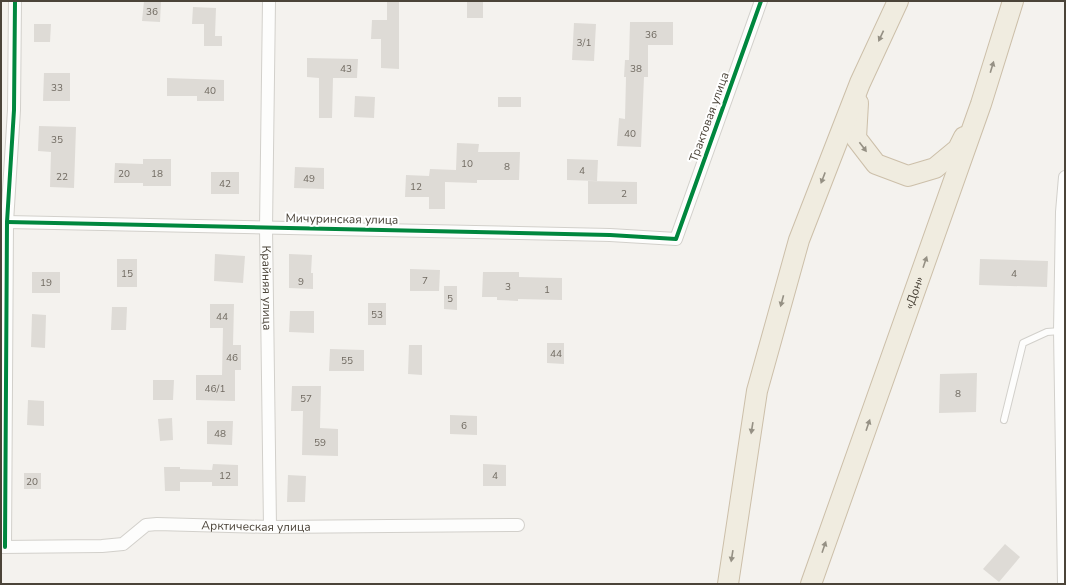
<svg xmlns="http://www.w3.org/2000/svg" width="1066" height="585" font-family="'Nunito Sans',sans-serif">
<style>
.building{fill:#dedbd6}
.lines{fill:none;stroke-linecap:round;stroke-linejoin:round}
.service-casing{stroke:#d2d0cb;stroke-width:8}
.minor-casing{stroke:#d2d0cb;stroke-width:14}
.trunk-casing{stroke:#ccbfa9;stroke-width:22}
.service{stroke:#fdfdfc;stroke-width:6}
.minor{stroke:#fdfdfc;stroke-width:12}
.trunk{stroke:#f0ece0;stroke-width:20}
.cycleway-casing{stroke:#fff;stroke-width:6}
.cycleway{stroke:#00873e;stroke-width:4}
.oneway{fill:#959084}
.labels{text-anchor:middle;stroke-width:4;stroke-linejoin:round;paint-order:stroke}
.number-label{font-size:10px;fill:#706a61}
.street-label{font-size:12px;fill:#4b4439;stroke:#fff}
</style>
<rect width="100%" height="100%" fill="#f4f2ee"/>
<!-- building -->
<g class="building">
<polygon points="144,1 161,1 160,22 142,21"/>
<polygon points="387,1 399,1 399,69 381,68 381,39 371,39 372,20 387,20"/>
<rect x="467" y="1" width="16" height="17"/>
<polygon points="193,7 216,8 215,36 222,36 222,46 204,46 204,24 192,24"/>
<polygon points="630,22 673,22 673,45 648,45 648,77 644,77 641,147 617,146 619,118 625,119 626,77 624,77 625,60 629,60"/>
<polygon points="574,23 596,24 594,61 572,60"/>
<polygon points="34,24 51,24 50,42 34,42"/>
<polygon points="307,58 358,59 357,78 333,78 332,118 319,118 319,78 307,77"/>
<polygon points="44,73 70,73 70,101 43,101"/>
<polygon points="167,78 224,80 224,101 197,101 197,96 167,96"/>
<polygon points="355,96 375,97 374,118 354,117"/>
<rect x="498" y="97" width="23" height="10"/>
<polygon points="39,126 76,127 74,188 50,187 51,152 38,151"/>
<polygon points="457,143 479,144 478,152 520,152 519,180 477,180 477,183 445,182 445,209 429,209 429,197 405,197 406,175 429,176 430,169 456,170"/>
<polygon points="143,159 171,159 171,186 143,186 143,183 114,183 115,163 143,164"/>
<polygon points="567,159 598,160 597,181 567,180"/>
<polygon points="295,167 324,168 324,189 294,188"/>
<rect x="211" y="172" width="28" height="22"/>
<polygon points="588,181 637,182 637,204 588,204"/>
<polygon points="215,254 245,256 243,283 214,281"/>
<polygon points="289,254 312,255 311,273 313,273 313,289 289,288"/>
<rect x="117" y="259" width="20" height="28"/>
<polygon points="980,259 1048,261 1047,287 979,285"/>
<polygon points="410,269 440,270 439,291 410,291"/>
<rect x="32" y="272" width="28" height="21"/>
<polygon points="483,272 519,272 519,277 562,278 562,300 518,299 518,301 497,300 497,297 482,297"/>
<polygon points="444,286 457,286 457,310 444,309"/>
<rect x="368" y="303" width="18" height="22"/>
<polygon points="210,304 234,304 233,345 241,345 241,370 235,370 235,401 196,400 196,375 222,375 223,328 210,328"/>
<polygon points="112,307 127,307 126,330 111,330"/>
<polygon points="290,311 314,311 314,333 289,332"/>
<polygon points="32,314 46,315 45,348 31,347"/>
<polygon points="547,343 564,343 564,364 547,363"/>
<polygon points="409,345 422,345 422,375 408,374"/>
<polygon points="330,349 364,350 364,371 329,371"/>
<polygon points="977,373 976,412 939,413 940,374"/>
<polygon points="153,380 174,380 173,400 153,400"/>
<polygon points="292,386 321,386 320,428 338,429 338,456 302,455 303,411 291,411"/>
<polygon points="28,400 44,401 44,426 27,425"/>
<polygon points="450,415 477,416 477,435 450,434"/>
<polygon points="172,418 173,440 160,441 158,419"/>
<polygon points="207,421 233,421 232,445 207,444"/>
<polygon points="213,464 238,465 238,486 212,486 212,482 180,482 180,491 165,491 164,467 180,467 180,469 212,470"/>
<polygon points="483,464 506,465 506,486 483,486"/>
<rect x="24" y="473" width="17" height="16"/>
<polygon points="288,475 306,476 305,502 287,502"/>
<polygon points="1005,544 1020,557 999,582 983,569"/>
</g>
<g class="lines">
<defs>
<polyline id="service" points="1004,420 1023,343 1047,332 1060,331"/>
<g id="minor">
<path id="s1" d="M269,1L266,228L270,527"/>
<polyline points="7,222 610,235 676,239 761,1"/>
<path id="s2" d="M1,547L102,546L123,544L146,525L157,524L270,527L518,525"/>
<polyline points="5,547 7,222 14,110 15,1"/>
<polyline points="1064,584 1060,331 1062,212 1065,177"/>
</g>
<g id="trunk">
<polyline points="858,103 856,138 876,164 908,176 935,168 958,149 964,137"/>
<polyline points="728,584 757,391 799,240 860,83 898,1"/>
<path id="s3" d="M811,584L981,104L1013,1"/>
</g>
</defs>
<!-- service casing -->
<use href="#service" class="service-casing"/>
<!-- minor casing -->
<use href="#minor" class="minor-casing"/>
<!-- trunk casing -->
<use href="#trunk" class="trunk-casing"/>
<!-- service -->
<use href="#service" class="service"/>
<!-- minor -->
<use href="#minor" class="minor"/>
<!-- trunk -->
<use href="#trunk" class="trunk"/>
<defs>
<g id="cycleway">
<polyline points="7,222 610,235 676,239 761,1"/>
<polyline points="5,547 7,222 14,110 15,1"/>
</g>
</defs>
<!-- cycleway casing -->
<use href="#cycleway" class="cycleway-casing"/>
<!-- cycleway -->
<use href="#cycleway" class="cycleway"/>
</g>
<!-- one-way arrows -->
<defs><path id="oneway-solid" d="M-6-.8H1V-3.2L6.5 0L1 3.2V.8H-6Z"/></defs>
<g class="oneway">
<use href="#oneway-solid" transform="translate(881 36) rotate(115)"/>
<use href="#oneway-solid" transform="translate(992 67) rotate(-73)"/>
<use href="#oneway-solid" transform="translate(863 147) rotate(53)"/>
<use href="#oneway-solid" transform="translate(823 178) rotate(111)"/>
<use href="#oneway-solid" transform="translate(925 262) rotate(-71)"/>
<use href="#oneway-solid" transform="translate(782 301) rotate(105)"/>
<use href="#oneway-solid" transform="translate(868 425) rotate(-71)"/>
<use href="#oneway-solid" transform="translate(752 428) rotate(99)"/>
<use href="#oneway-solid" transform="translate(824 547) rotate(-71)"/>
<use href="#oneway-solid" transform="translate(732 556) rotate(99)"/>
</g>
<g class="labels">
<!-- number labels -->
<g class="number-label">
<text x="152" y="15">36</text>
<text x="651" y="38">36</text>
<text x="584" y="46">3/1</text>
<text x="346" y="72">43</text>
<text x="636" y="72">38</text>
<text x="57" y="91">33</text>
<text x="210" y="94">40</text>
<text x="630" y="137">40</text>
<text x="57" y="143">35</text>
<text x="467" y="167">10</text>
<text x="507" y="170">8</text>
<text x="582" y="174">4</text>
<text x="124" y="177">20</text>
<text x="157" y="177">18</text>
<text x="62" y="180">22</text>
<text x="309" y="182">49</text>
<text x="225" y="187">42</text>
<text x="416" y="190">12</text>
<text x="624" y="197">2</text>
<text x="127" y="277">15</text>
<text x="1014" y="277">4</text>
<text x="425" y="284">7</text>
<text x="301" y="285">9</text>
<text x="46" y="286">19</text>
<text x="508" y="290">3</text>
<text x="547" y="293">1</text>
<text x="450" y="302">5</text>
<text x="377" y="318">53</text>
<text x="222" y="320">44</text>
<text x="556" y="357">44</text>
<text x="232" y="361">46</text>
<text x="347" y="364">55</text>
<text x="215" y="392">46/1</text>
<text x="958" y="397">8</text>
<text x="306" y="402">57</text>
<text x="464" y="429">6</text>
<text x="220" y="437">48</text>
<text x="320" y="446">59</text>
<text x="225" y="479">12</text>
<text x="495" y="479">4</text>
<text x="32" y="485">20</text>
</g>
<!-- street labels -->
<g class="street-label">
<text transform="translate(709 117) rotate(-70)" y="4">Трактовая улица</text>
<text transform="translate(342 219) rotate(1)" y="4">Мичуринская улица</text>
<text dy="4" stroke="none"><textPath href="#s1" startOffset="287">Крайняя улица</textPath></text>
<text dy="4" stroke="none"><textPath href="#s3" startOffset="309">«Дон»</textPath></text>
<text dy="4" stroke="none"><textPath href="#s2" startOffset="262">Арктическая улица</textPath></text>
</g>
</g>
<!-- border -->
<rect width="1066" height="585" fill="none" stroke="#4b4439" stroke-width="4"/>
</svg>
